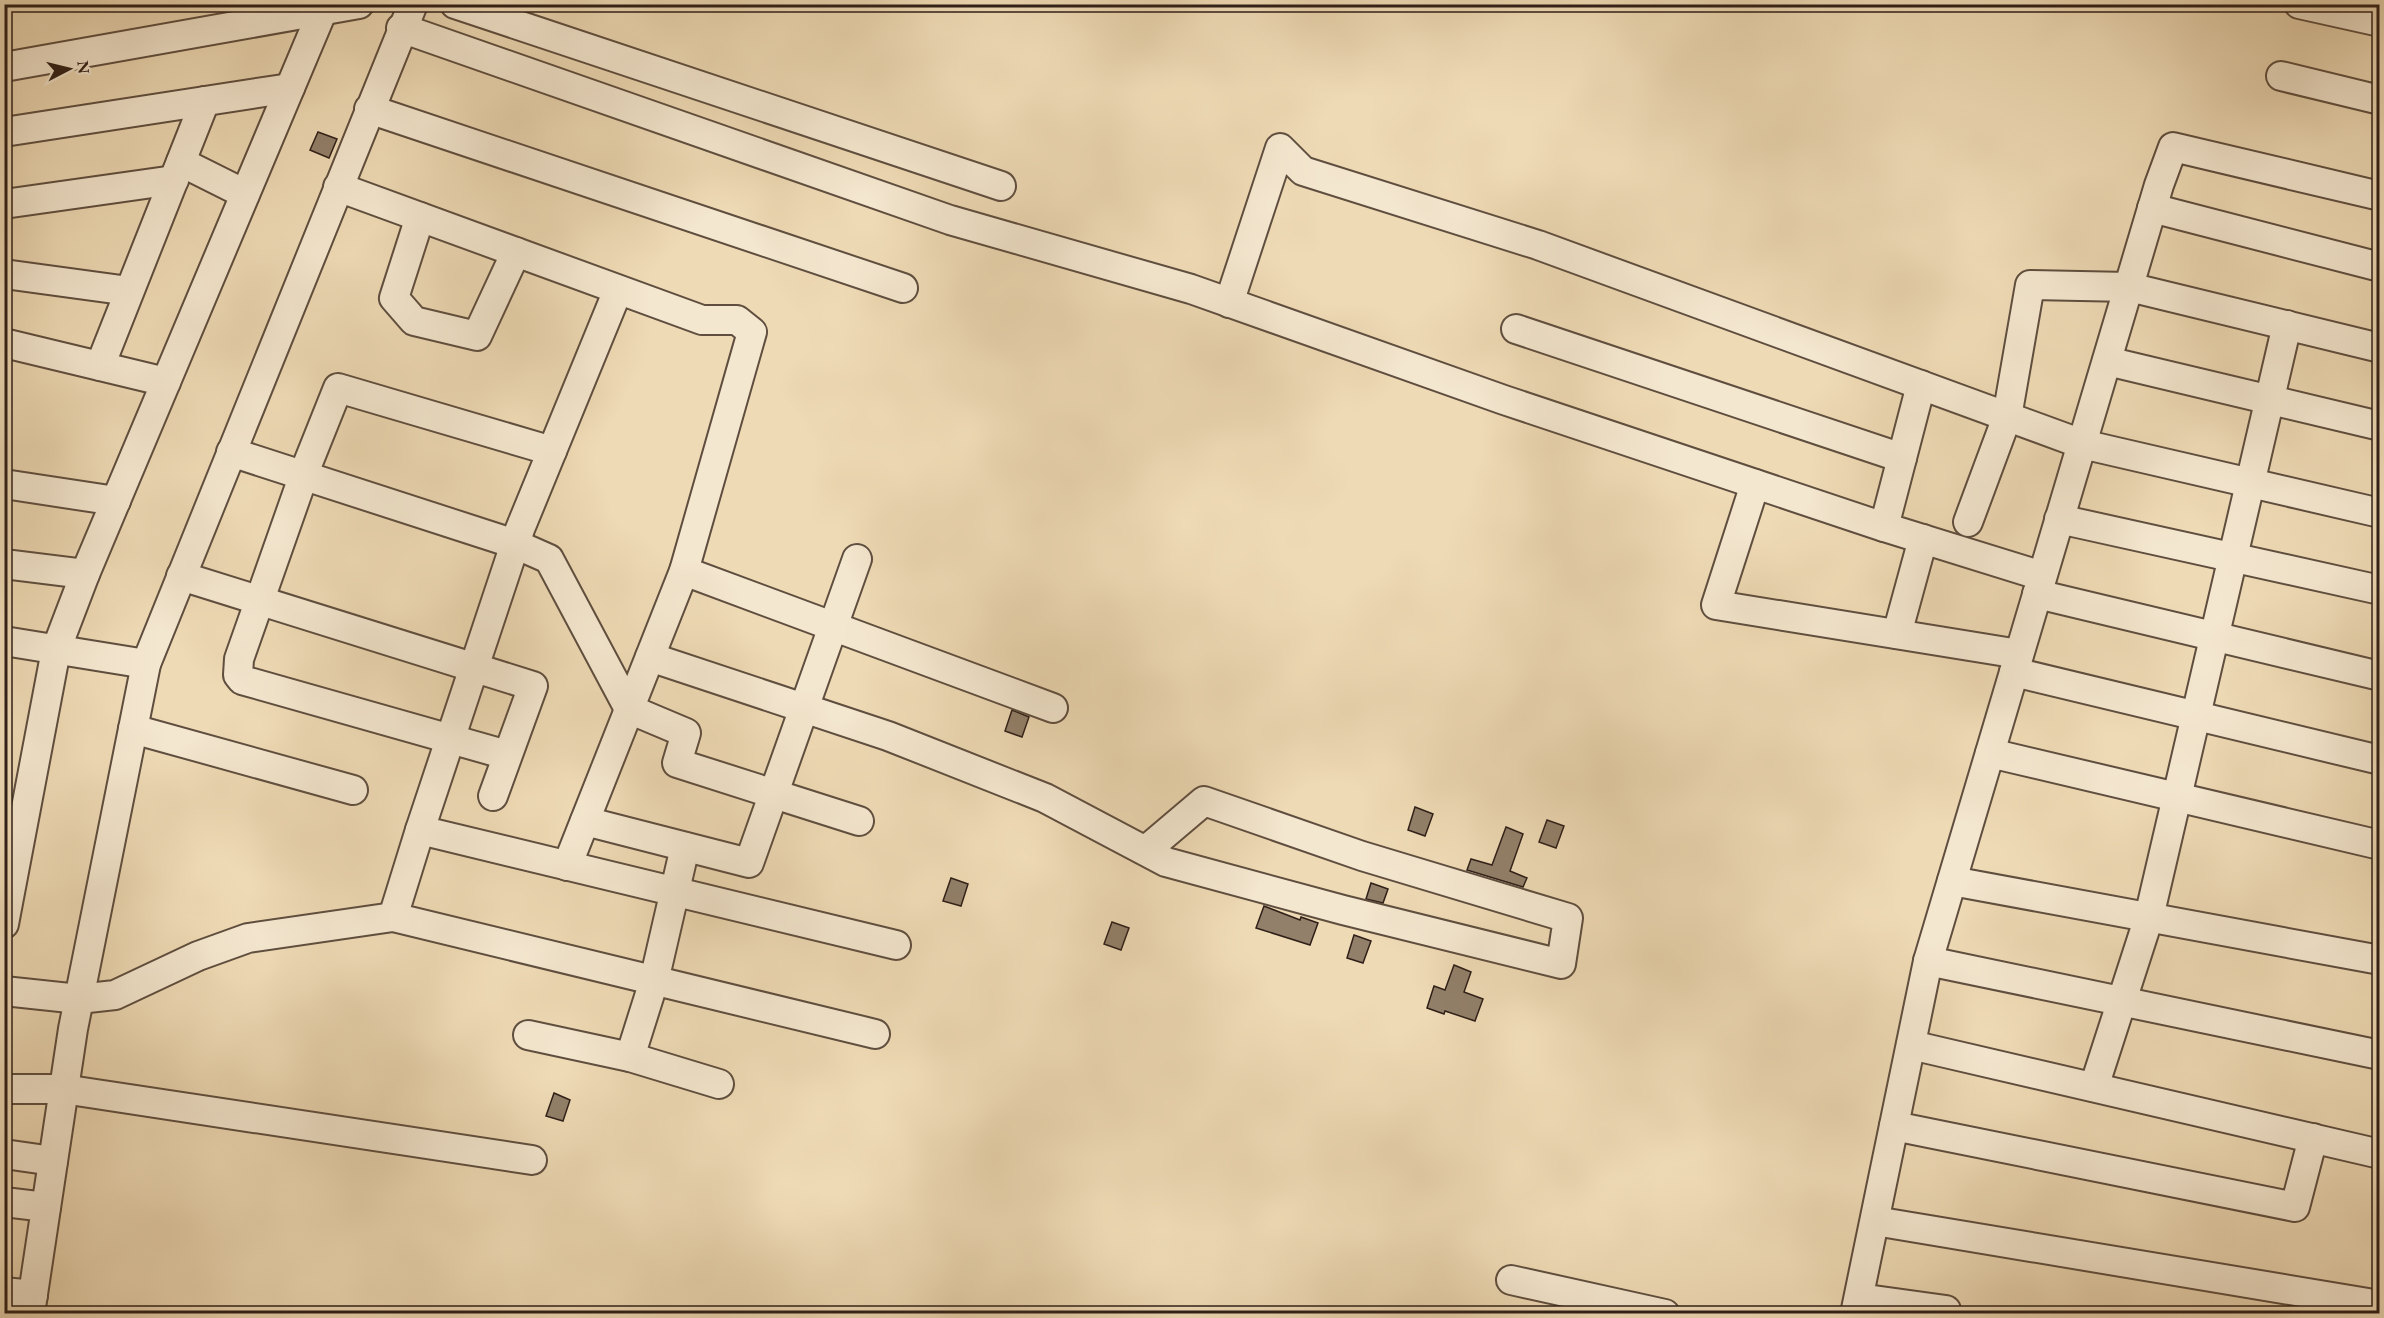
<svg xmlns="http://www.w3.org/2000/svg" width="2384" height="1318" font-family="'EB Garamond',serif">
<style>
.building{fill:#92806a;stroke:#2f1f18;stroke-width:1.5}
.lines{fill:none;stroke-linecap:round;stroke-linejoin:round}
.minor-casing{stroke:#5f4e3f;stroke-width:32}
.minor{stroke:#f4e7cf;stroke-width:28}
</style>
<rect width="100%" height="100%" fill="#eedab5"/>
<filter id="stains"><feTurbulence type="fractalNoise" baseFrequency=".00333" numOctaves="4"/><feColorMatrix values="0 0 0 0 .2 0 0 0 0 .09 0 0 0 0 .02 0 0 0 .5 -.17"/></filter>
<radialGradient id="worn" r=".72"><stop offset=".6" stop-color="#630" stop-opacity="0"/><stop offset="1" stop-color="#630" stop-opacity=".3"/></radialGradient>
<!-- building -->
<g class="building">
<polygon points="318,132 337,139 329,158 310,150"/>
<polygon points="1012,710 1029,717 1022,737 1005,731"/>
<polygon points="1415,807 1433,814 1425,836 1408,830"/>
<polygon points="1547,820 1564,826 1556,848 1539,842"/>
<polygon points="1506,827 1523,834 1510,871 1527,878 1523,887 1467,870 1471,859 1492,865"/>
<polygon points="951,878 968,884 961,906 943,901"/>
<polygon points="1371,883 1388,889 1383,903 1366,899"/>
<polygon points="1264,906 1300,920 1301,917 1318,923 1310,945 1256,928"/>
<polygon points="1112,922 1129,928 1121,950 1104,944"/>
<polygon points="1354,935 1371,941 1363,963 1347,958"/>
<polygon points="1454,965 1471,972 1464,992 1483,999 1475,1021 1445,1011 1444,1014 1427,1008 1434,986 1445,990"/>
<polygon points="554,1093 570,1100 563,1121 546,1116"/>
</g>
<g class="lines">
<defs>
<g id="minor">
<polyline points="455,4 1001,186"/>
<polyline points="2299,4 2380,22"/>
<polyline points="401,28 950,220 1191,289 1504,400 1884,527"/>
<polyline points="4,67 359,4"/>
<polyline points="2281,76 2380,100"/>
<polyline points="369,109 903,288"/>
<polyline points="4,132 290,88"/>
<polyline points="181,162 245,194"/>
<polyline points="338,187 702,320 737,320 752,332 684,571 567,866"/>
<polyline points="4,204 174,180"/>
<polyline points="2152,208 2380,267"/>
<polyline points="420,217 394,298 414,321 477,336 516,252"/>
<polyline points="4,274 129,291"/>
<polyline points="618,290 520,529 420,830 896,945"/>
<polyline points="1229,303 1280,148 1303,171 1538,245 2082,444 2380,513"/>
<polyline points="1516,329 1902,458"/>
<polyline points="4,343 166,382"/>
<polyline points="2107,361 2380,426"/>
<polyline points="100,366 205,101"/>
<polyline points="1921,385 1884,527 2042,576"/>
<polyline points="231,452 515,544 549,559 629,709 686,733 677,763 859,821"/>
<polyline points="4,484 116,501"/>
<polyline points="1755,484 1716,605 2019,654"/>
<polyline points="2059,519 2380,590"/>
<polyline points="1968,522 2007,417 2030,285 2129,287 2380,348"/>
<polyline points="4,564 85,574"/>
<polyline points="684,571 1053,708"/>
<polyline points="181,576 533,686 493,796"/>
<polyline points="2037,594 2380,676"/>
<polyline points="1897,634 1923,539"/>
<polyline points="4,641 146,664"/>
<polyline points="650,657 888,736 1045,798 1166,862 1343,910 1561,964 1568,918 1362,856 1204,801 1145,851"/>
<polyline points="2014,672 2380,760"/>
<polyline points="133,729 353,790"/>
<polyline points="1990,753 2380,845"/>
<polyline points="507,755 242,680 238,675 239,659 308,463 338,388 552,451"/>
<polyline points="585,821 749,863 857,559"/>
<polyline points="420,830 393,917 875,1034"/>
<polyline points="1952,881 2380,960"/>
<polyline points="4,924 56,650 85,574 322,12"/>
<polyline points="1928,961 2380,1055"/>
<polyline points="4,991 79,999 115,995 198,956 248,938 393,917"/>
<polyline points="528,1035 630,1057 719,1084"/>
<polyline points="1911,1045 2380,1154"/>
<polyline points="630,1057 654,981 685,847"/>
<polyline points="2094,1087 2149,917 2287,325"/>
<polyline points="4,1089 63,1089 532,1160"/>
<polyline points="1894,1126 2295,1207 2313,1138"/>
<polyline points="4,1154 53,1161"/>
<polyline points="4,1202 46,1207"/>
<polyline points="1875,1221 2380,1305"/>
<polyline points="1511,1280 1665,1314"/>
<polyline points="4,1292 33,1295"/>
<polyline points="1859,1298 1946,1310 1946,1314"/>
<polyline points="30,1314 73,1029 146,664 413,4"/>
<polyline points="1855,1314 1928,961 2159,185 2173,147 2380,196"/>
</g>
</defs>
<!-- minor casing -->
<use href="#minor" class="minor-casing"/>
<!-- minor -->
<use href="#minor" class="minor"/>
</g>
<!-- margin -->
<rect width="2384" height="1318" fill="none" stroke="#eedab5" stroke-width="24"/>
<rect x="6" y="6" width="2372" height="1306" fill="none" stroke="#2f1f18" stroke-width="3"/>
<rect x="12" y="12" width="2360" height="1294" fill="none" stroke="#2f1f18" stroke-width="1.5"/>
<!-- north arrow -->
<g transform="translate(69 69) rotate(83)" stroke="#f4e7cf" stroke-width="4.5" paint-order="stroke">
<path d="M0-4.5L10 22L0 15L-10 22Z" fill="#2f1f18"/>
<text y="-9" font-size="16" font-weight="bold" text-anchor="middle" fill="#2f1f18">N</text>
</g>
<rect width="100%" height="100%" filter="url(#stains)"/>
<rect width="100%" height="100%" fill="url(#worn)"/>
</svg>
